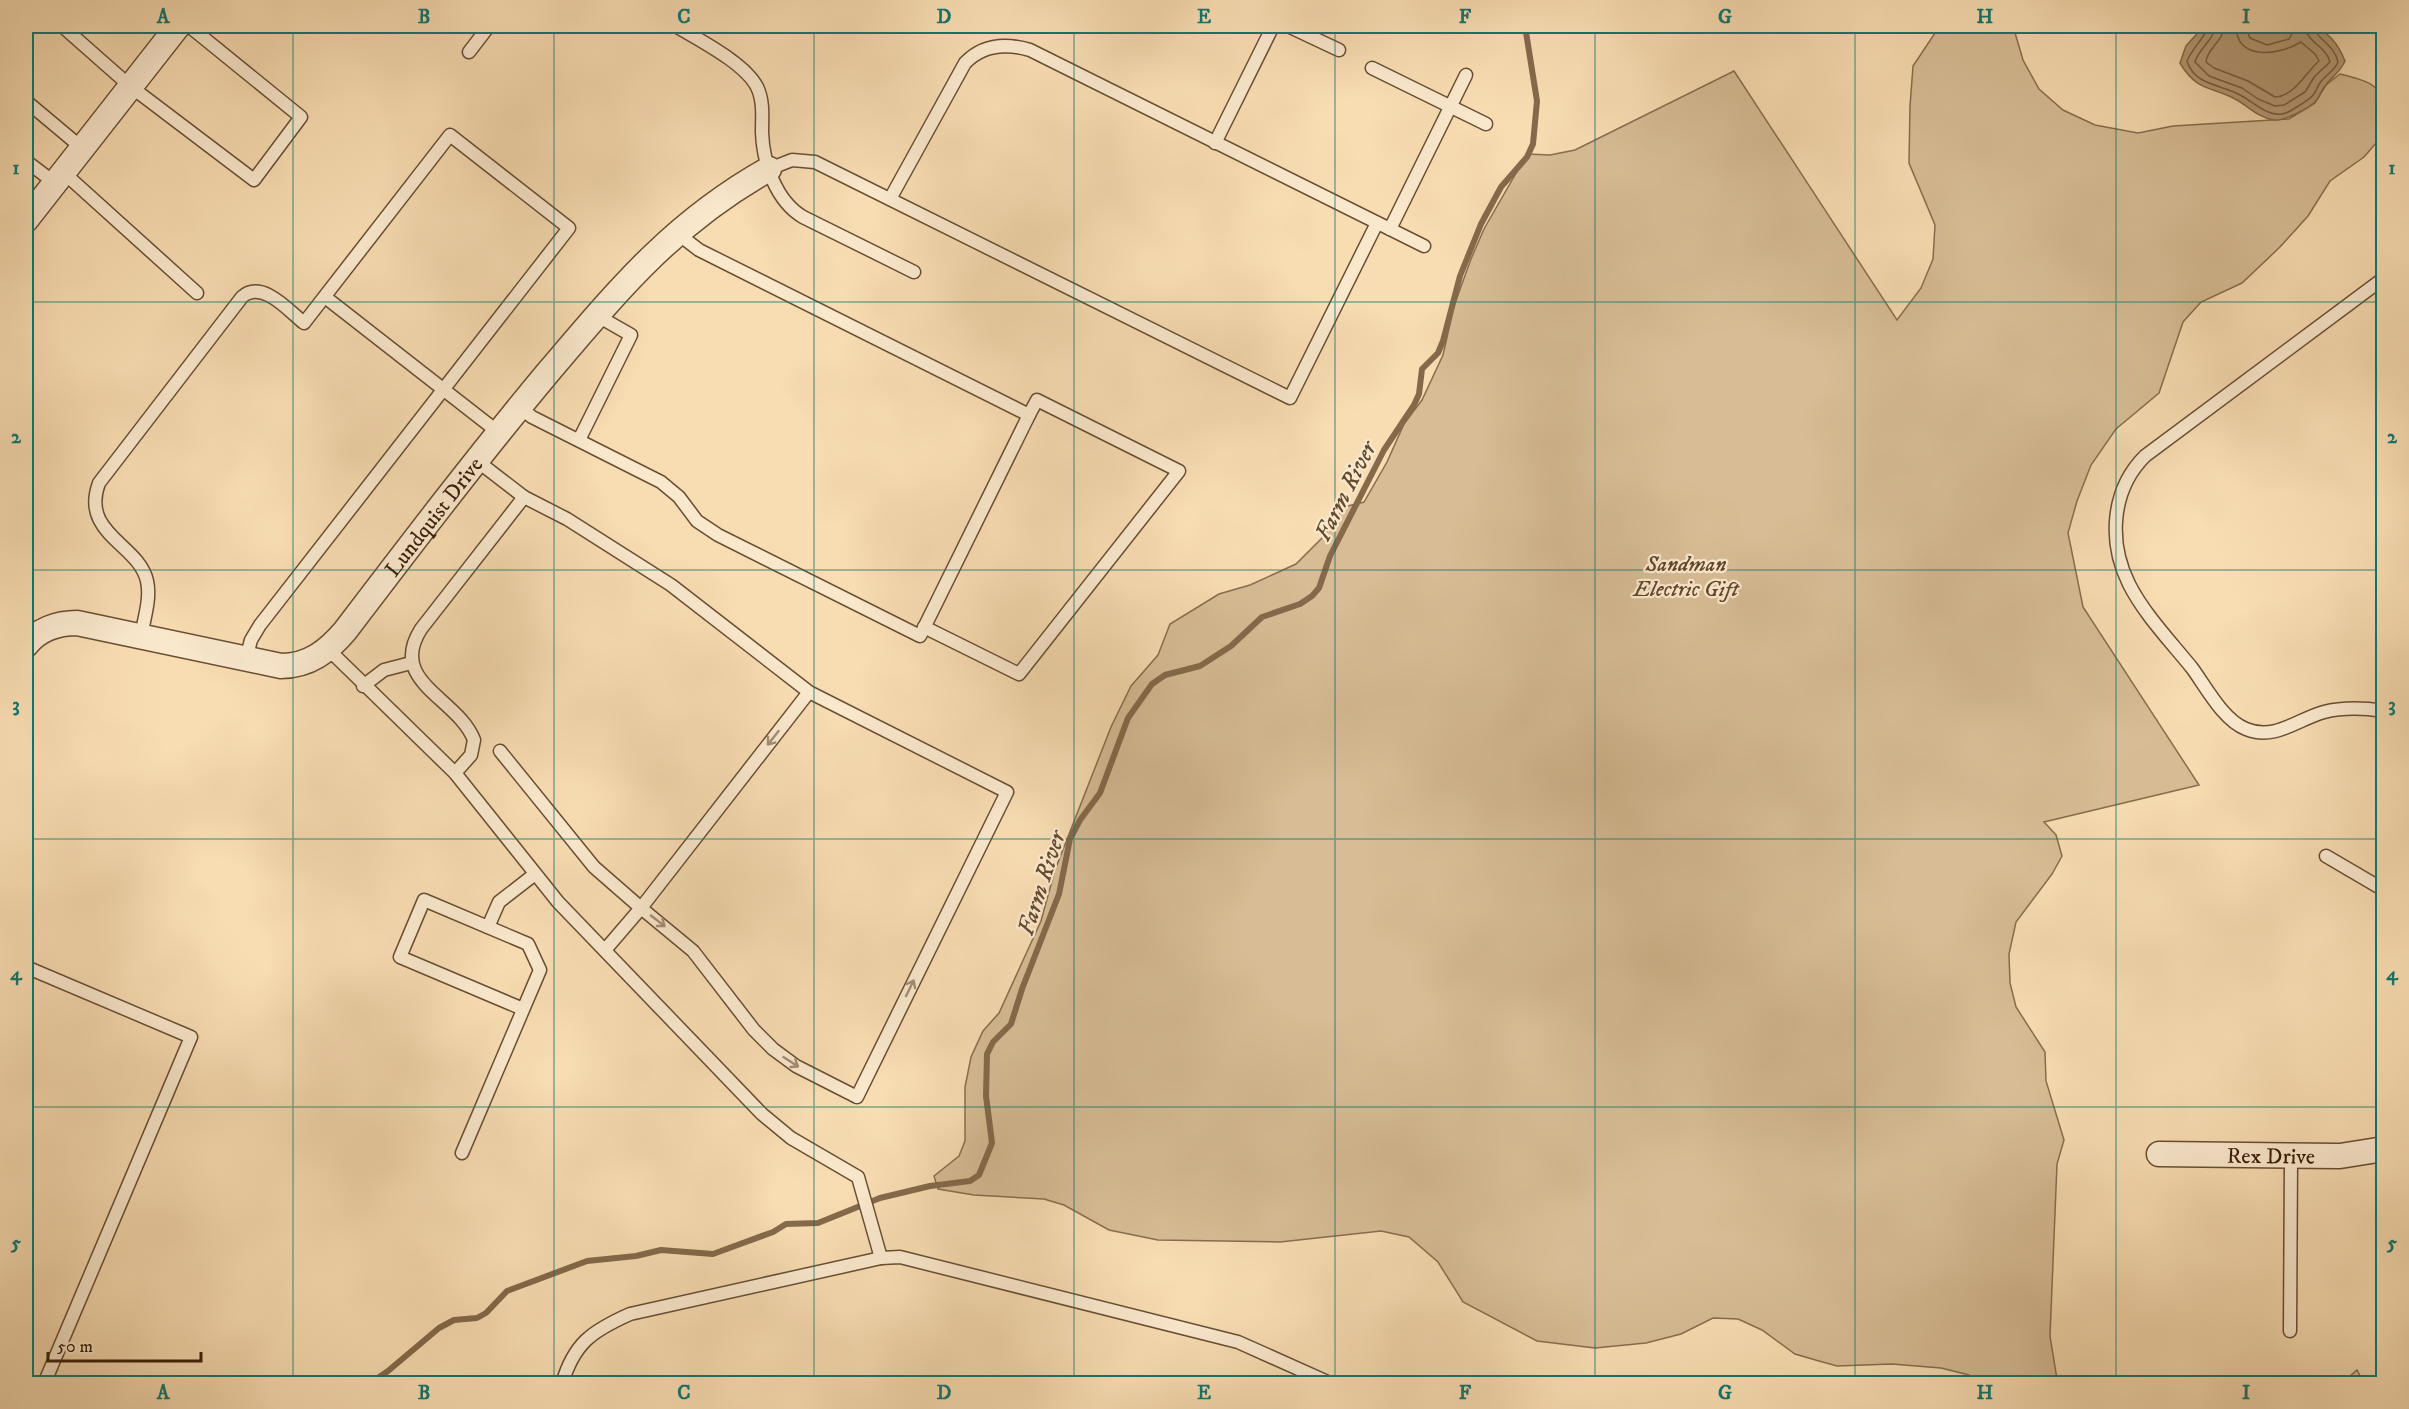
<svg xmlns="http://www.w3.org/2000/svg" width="2409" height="1409" font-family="'IM FELL DW Pica',serif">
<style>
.green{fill:#d7bc95;stroke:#886d4e;stroke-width:1.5}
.water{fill:#b79b78;stroke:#84694b;stroke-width:1.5}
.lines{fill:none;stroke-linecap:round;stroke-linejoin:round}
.shore{stroke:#785c40;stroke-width:1.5}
.stream{stroke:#84694b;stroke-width:6}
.lane-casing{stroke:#684e32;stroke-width:15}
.street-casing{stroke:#684e32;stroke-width:27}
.lane{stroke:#fae8cd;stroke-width:12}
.street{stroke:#fae8cd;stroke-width:24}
.oneway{stroke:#a38d74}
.grid{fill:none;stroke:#0f766e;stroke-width:1.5;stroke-opacity:0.55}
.labels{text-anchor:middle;stroke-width:4.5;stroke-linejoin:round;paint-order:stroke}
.street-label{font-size:22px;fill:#381e07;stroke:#fae8cd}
.park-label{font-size:22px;font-style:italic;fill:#60462a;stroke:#fae8cd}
.water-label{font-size:24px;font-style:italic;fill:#644a2f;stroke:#fae8cd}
.neatline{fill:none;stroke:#0f766e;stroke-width:2}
.grid-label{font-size:20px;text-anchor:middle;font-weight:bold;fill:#0f766e}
</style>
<rect width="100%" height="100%" fill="#f8dcb2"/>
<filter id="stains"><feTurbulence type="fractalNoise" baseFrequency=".00333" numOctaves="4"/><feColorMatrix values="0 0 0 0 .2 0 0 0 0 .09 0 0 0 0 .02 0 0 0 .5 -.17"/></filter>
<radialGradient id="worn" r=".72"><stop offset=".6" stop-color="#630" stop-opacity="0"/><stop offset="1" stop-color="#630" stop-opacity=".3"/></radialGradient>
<!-- green -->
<g class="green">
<path d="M1945,26H2013L2023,60L2039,89L2063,110L2095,125L2138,133L2173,126L2289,119L2315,103L2326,85L2340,74C2386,85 2384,91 2383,135L2364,157L2330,181L2308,216L2280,247L2242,283L2201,302L2183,322L2159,393L2116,429L2091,465L2077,501L2068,533L2083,607L2199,785L2044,822L2056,835L2062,856L2052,874L2016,922L2009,954L2010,983L2016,1007L2045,1052L2046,1081L2064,1140L2057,1164L2050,1336L2057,1379L2060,1383H1976L1969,1375L1941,1368L1892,1364L1837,1366L1819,1361L1795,1354L1762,1330L1738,1319L1713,1318L1681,1334L1646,1343L1595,1348L1537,1341L1463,1302L1438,1262L1409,1237L1381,1231L1280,1242L1158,1240L1109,1230L1064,1205L1044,1199L974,1195L938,1189L934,1176L959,1156L965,1141V1087L971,1057L983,1031L999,1013L1041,921L1055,870L1111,727L1131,686L1158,655L1170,624L1219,594L1250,585L1296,564L1323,537L1344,507L1364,502L1387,462L1404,424L1422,400L1443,355L1454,306L1471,259L1484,229L1527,154L1550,155L1575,150L1734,71L1897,320L1921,288L1933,259L1935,225L1909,163L1910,106L1913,66L1935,33Z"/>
<polygon points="2357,1370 2364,1383 2342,1383"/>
</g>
<!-- water -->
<path class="water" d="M2204,26H2256L2268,32C2305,22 2329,21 2345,61C2339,74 2333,75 2325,86C2321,90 2320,97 2315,102C2308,109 2284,121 2274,120C2259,118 2249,107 2237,100C2212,86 2197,92 2180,63L2186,46Z"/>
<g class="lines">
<!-- shore -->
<g class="shore">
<path d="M2208,26C2206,37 2192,48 2187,61C2195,86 2221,84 2240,95C2254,102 2269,119 2286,113C2289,112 2307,101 2310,98C2315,95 2317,87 2320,83C2326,74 2334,72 2338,62C2335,45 2315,38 2313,26"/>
<path d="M2215,26C2214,40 2199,48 2195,62L2209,76L2242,88L2258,99L2275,106L2284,105L2305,92L2315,76L2330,62C2326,46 2306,42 2305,26"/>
<path d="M2224,26C2224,41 2207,48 2206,62L2214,68L2248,81L2275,97C2295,96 2306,72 2319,61L2315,54L2301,42C2280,55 2237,62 2236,26"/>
<polyline points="2245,26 2250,38 2267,45 2289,39 2296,26"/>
</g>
<!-- stream -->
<polyline class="stream" points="369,1384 388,1371 439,1328 454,1320 477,1318 486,1313 507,1291 587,1261 636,1256 661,1250 713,1254 773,1232 786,1224 818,1223 880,1198 930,1186 970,1181 979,1175 992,1143 986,1096 987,1054 993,1042 1011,1024 1022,989 1059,894 1070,839 1080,820 1100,793 1128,718 1152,684 1165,675 1200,666 1231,646 1262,617 1300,604 1312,596 1319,588 1330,556 1384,450 1414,405 1419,394 1422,369 1438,353 1443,341 1460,276 1481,224 1501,187 1527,157 1533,144 1537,101 1525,26"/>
<defs>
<g id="lane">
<polyline points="62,26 130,86 254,180 301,117 189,26"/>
<path d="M676,26C699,40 745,63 757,87C764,101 762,118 762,132C763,163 776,201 803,217L914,272"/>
<polyline points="1288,26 1339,50"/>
<polyline points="469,52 489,26"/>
<polyline points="1372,68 1486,124"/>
<polyline points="26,101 82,148"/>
<polyline points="1215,143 1273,26"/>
<polyline points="26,161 55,183"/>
<polyline points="769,169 792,160 815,162 1290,398 1377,223"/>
<polyline points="63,172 197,293"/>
<path d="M890,199L965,63C983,44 1006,43 1030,50L1424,246"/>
<polyline points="1390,229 1466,75"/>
<path d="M2384,278L2145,456C2111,490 2108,542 2129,584C2144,614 2171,642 2192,668C2206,687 2223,720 2246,729C2275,741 2298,719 2324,712C2344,707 2364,708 2384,711"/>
<polyline points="325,297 498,432"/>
<polyline points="519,407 532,417 661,482 679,497 697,521 718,535 920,636 1029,415 699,250 677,233"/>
<polyline points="579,440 631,335 596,315"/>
<polyline points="476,460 524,497 567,519 671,585 809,692 1007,792 857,1097 796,1066 773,1049 754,1030 693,951 641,908 809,692"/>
<polyline points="924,627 1019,674 1179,471 1037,400 1029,415"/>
<path d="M141,636C144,619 151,598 147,581C139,544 80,534 99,483L242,297C262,279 289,311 304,323L450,135L569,228L260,625L251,640L246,659"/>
<polyline points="328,649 455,773 558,902 762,1114 791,1138 858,1177 881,1258"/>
<polyline points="363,686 384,670 411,663"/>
<polyline points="500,751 594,867 641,908 605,950"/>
<path d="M455,773L471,755L474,740C458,698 387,682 421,629L524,497"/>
<polyline points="2326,856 2384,890"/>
<polyline points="488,927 499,902 535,874"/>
<polyline points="26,967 191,1037 44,1384"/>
<polyline points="462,1153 540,970 528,944 424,900 400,957 523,1009"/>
<polyline points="2290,1331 2291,1156"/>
<path d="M562,1384C574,1343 592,1331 630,1314L881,1258L900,1257L1238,1342L1332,1384"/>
</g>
<g id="street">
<polyline points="26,220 178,26"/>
<path id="s1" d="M26,645C38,630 57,623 77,623L281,666C309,666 328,651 345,631C412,543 479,455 550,370C619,289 674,222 769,169"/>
<path id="s2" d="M2159,1154L2340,1156L2384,1149"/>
</g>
</defs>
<!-- lane casing -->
<use href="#lane" class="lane-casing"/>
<!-- street casing -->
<use href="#street" class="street-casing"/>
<!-- lane -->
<use href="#lane" class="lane"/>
<!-- street -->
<use href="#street" class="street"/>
</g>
<!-- one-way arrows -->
<defs><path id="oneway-shaft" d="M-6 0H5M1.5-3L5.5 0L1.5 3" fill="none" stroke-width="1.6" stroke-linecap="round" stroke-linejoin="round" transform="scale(1.5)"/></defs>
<g class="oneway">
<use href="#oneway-shaft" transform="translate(773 738) rotate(128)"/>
<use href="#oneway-shaft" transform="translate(658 921) rotate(38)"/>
<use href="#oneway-shaft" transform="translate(910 988) rotate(-64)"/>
<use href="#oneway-shaft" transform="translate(791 1062) rotate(33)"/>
</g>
<!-- grid -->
<path class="grid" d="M293,26V1384M554,26V1384M814,26V1384M1074,26V1384M1335,26V1384M1595,26V1384M1855,26V1384M2116,26V1384M26,302H2384M26,570H2384M26,839H2384M26,1107H2384"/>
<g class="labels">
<!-- street labels -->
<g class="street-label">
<text dy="8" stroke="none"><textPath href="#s1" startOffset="486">Lundquist Drive</textPath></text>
<text dy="8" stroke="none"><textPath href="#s2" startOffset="112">Rex Drive</textPath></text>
</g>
<!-- park labels -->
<g class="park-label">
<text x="1686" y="571">Sandman<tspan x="1686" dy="25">Electric Gift</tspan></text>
</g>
<!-- water labels -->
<g class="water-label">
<text transform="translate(1345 491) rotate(-63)" y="8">Farm River</text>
<text transform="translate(1041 883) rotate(-72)" y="8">Farm River</text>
</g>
</g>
<!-- margin -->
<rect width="2409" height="1409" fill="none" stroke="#f8dcb2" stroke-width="66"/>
<!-- scale -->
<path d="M48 1352v9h153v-9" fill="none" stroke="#381e07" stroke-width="3"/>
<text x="57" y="1352" font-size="18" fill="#381e07" stroke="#fae8cd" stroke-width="4.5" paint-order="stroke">50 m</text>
<rect x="33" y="33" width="2343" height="1343" class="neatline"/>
<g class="grid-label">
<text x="163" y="23">A</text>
<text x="424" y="23">B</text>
<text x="684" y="23">C</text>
<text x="944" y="23">D</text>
<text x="1204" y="23">E</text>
<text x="1465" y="23">F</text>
<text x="1725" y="23">G</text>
<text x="1985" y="23">H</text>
<text x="2246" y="23">I</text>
<text x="16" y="174">1</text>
<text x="2392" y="174">1</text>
<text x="16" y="443">2</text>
<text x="2392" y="443">2</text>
<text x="16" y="711">3</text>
<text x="2392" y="711">3</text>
<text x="16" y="980">4</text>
<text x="2392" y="980">4</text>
<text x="16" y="1249">5</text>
<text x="2392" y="1249">5</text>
<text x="163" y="1399">A</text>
<text x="424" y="1399">B</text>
<text x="684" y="1399">C</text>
<text x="944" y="1399">D</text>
<text x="1204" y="1399">E</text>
<text x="1465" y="1399">F</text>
<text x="1725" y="1399">G</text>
<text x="1985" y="1399">H</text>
<text x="2246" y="1399">I</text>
</g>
<rect width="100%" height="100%" filter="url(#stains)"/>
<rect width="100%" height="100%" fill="url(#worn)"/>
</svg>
